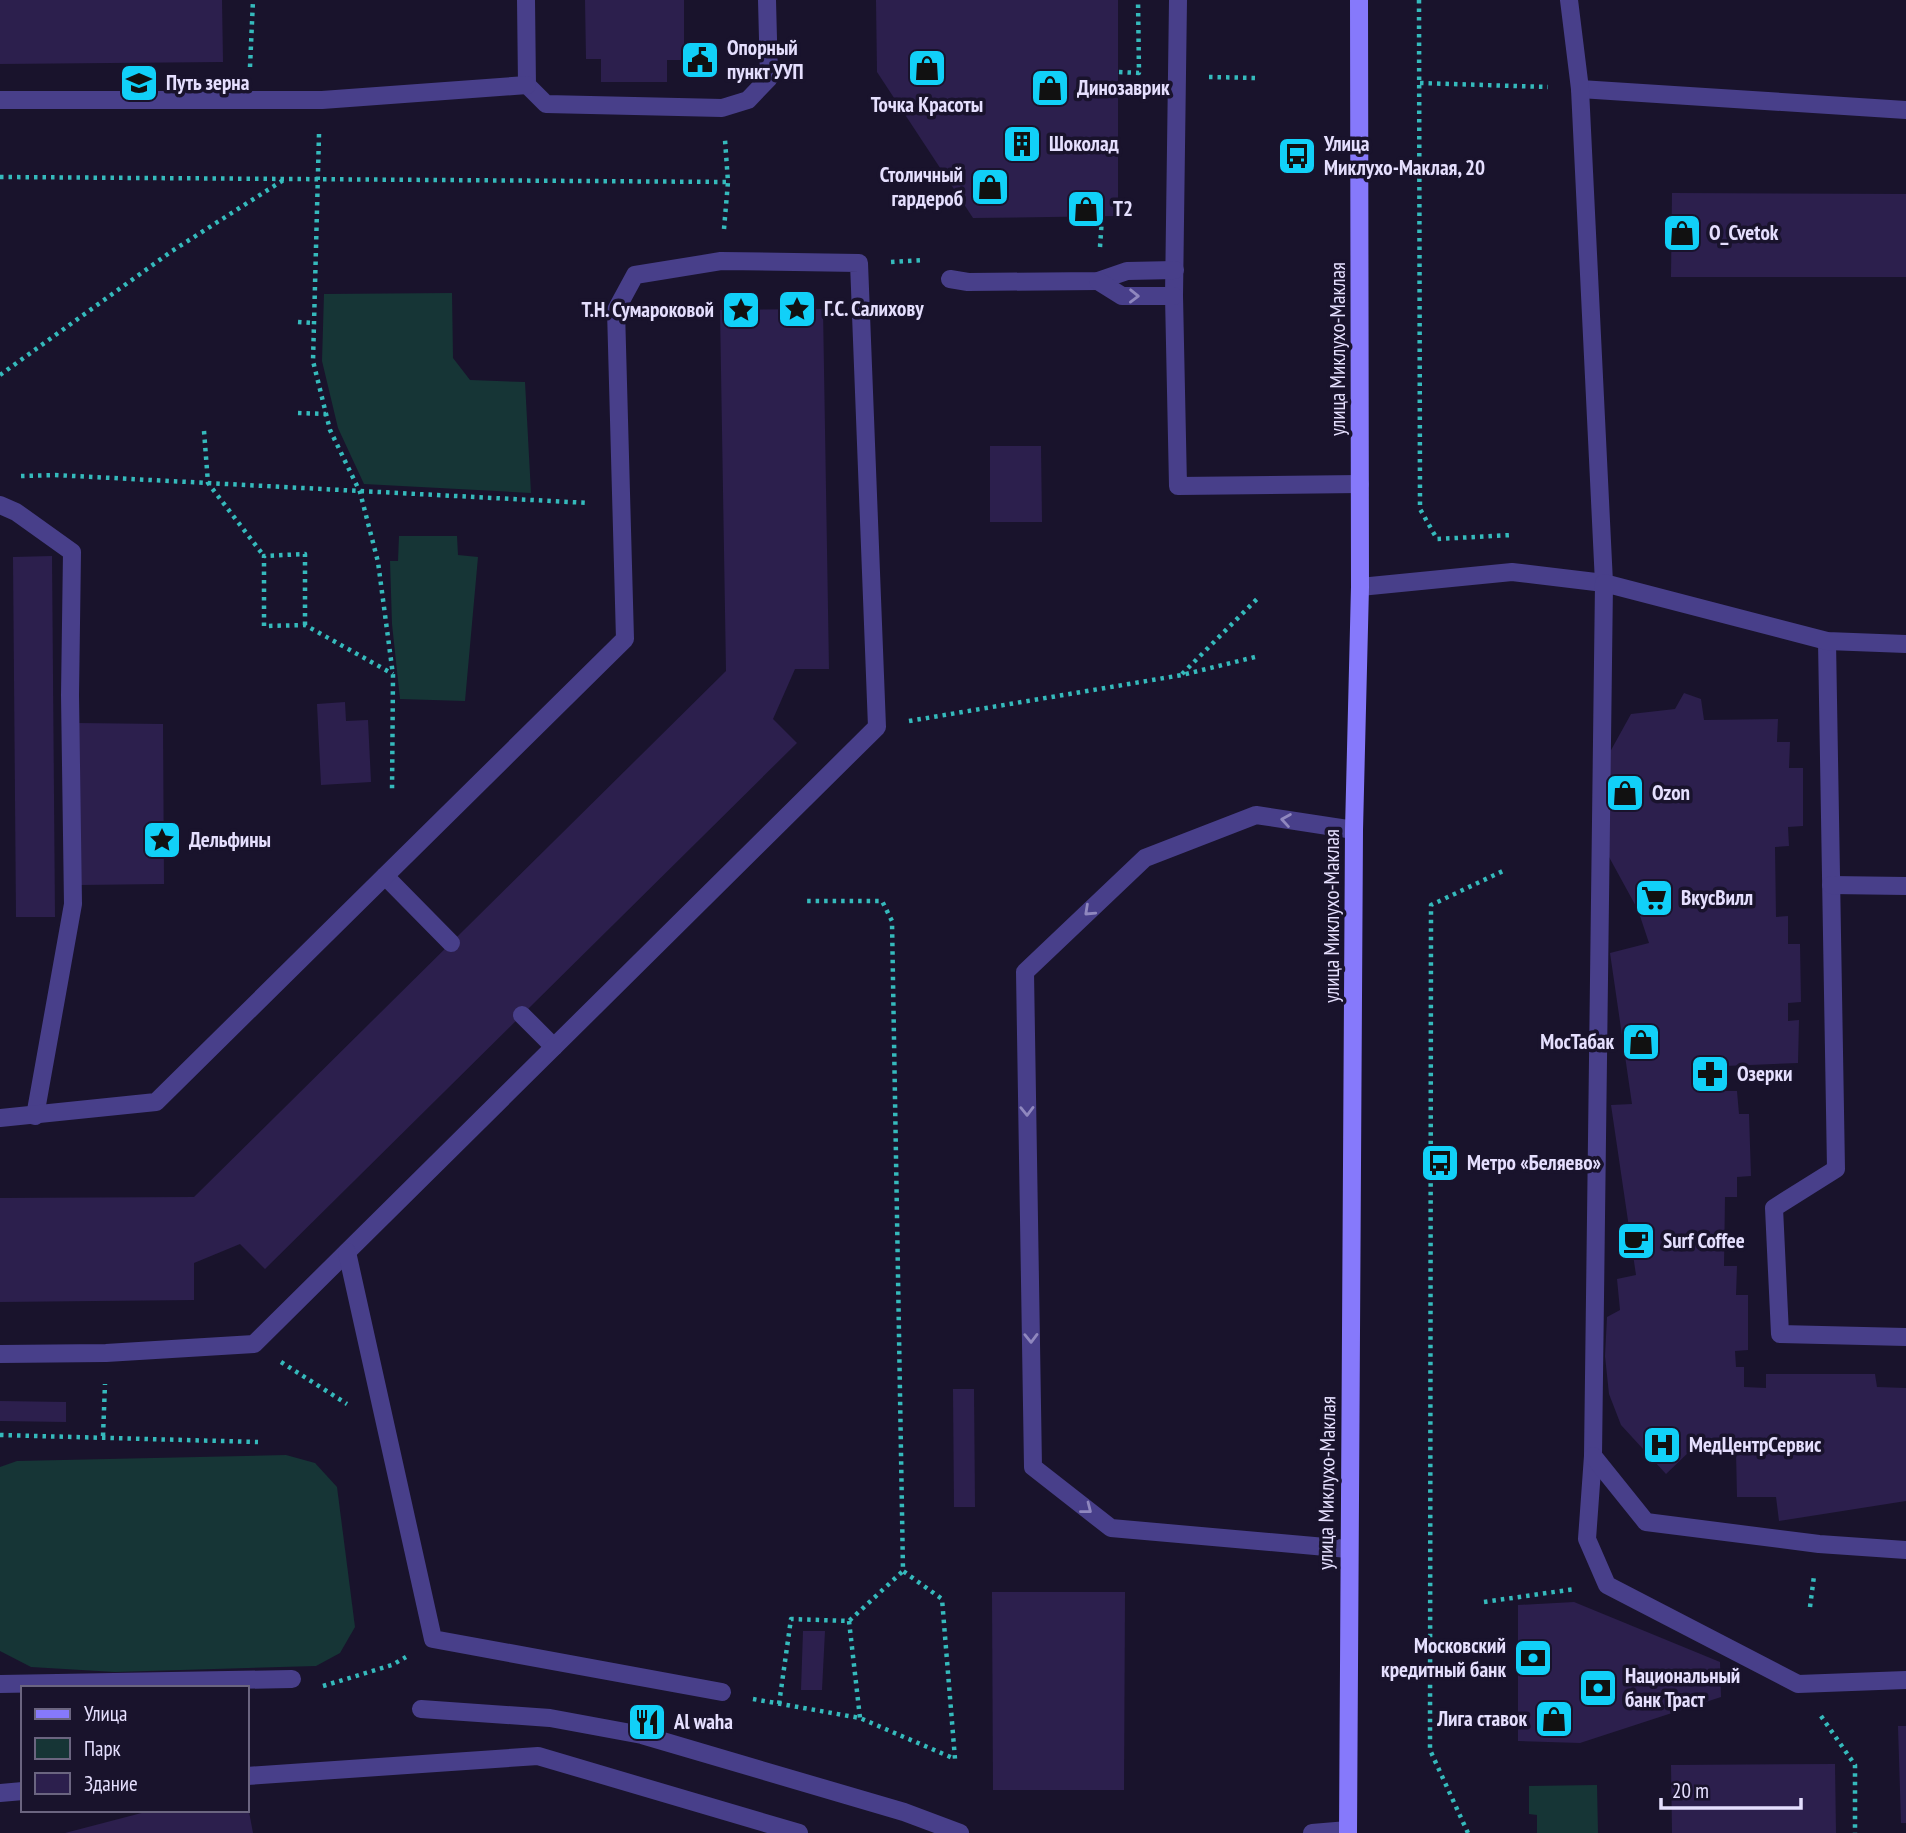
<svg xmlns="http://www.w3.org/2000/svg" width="1906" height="1833" font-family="'PT Sans Narrow',sans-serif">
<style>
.green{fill:#163536}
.building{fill:#2c1f4d}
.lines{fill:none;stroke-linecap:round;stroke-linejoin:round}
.path{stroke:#35babc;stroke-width:4.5;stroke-dasharray:3.5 5;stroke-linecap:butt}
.service{stroke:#483f8a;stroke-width:18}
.secondary{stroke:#8679fb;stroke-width:18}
.oneway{stroke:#8f87be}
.labels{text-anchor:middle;stroke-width:7;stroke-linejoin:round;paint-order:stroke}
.poi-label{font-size:21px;font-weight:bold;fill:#e5dffe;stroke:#19132c;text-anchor:start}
.street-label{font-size:21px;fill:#e5dffe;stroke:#19132c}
</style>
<rect width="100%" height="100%" fill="#19132c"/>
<!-- green -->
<g class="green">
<polygon points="452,293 453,358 470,380 525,382 531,493 364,484 338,428 322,361 324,294"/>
<polygon points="399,536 457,536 458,555 478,557 465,701 400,699 392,624 390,561 398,561"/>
<polygon points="286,1455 315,1463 337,1487 355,1627 340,1653 316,1666 115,1672 31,1667 0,1651 0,1467 17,1461"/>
<polygon points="1597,1785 1598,1833 1537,1833 1537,1815 1529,1814 1529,1786"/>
</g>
<!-- building -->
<g class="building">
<polygon points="0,0 222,0 223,62 0,64"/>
<polygon points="585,0 684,0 684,60 667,60 667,82 601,82 601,59 586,59"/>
<polygon points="876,0 1118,0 1118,216 973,218 877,72"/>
<polygon points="1672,193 1906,194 1906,277 1671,277"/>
<polygon points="823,309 829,669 795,669 773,719 797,743 265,1269 240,1244 194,1263 194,1300 0,1302 0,1198 194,1197 726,671 720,310"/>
<polygon points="990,446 1041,446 1042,522 990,522"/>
<polygon points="52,556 55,917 16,917 13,557"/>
<polygon points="1684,693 1701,699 1704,720 1778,719 1777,742 1790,742 1789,768 1803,768 1803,826 1788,827 1789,846 1775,847 1776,917 1788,916 1788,944 1800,944 1801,1002 1788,1003 1788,1021 1799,1020 1798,1063 1725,1066 1725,1091 1737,1091 1739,1114 1749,1114 1751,1176 1737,1177 1737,1197 1725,1197 1724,1266 1737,1266 1736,1295 1748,1295 1748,1350 1735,1351 1736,1367 1744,1367 1744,1387 1766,1388 1766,1374 1875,1374 1877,1387 1906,1388 1906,1501 1779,1521 1776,1497 1737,1497 1736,1451 1691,1450 1666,1474 1621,1425 1609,1394 1605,1356 1607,1317 1620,1310 1617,1279 1636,1275 1611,1105 1632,1104 1610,953 1649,943 1638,910 1609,857 1605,761 1631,714 1675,709"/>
<polygon points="345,702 346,721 368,720 371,782 321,785 317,704"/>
<polygon points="77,723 163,724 164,884 80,885"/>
<polygon points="953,1389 974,1389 975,1507 954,1507"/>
<polygon points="0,1401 66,1402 66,1422 0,1421"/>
<polygon points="992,1592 1125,1592 1124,1790 993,1790"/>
<polygon points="1574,1602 1720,1662 1721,1697 1580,1743 1518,1741 1518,1605"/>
<polygon points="803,1631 825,1631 822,1690 801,1690"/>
<polygon points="1898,1726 1906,1726 1906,1823 1901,1823"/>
<polygon points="1835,1764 1836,1833 1672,1833 1671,1765"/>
<polygon points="247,1801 253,1833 65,1833 153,1810 247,1810"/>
</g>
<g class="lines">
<!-- path -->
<g class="path">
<polyline points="1419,0 1420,509 1437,539 1512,535"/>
<polyline points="250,67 253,0"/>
<polyline points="1119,72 1139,73 1138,0"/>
<polyline points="1209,77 1257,78"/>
<polyline points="1420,83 1548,87"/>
<polyline points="319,134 313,361 330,430 360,492 378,562 393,675 392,793"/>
<polyline points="0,177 728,182"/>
<polyline points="724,229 728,182 725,140"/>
<polyline points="1100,247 1102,217"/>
<polyline points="891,262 924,260"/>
<polyline points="298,322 313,323"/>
<polyline points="0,375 172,251 285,179"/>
<polyline points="298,413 326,414"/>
<polyline points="204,431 208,483 264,556"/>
<polyline points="21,476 55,475 589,503"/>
<polyline points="305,625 305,554 264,556 264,626 305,625 393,674"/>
<polyline points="1182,674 1257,599"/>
<polyline points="909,721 1182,675 1259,656"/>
<polyline points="281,1362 347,1404"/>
<polyline points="0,1435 258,1442"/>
<polyline points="103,1436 105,1384"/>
<polyline points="1484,1602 1575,1589"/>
<polyline points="1810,1607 1814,1576"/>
<polyline points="849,1621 860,1718"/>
<polyline points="323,1686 392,1665 406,1657"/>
<polyline points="753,1699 860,1718 955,1759 942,1599 903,1571 892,921 882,901 803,901"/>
<polyline points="779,1704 791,1619 849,1621 903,1571"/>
<polyline points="1821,1716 1855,1765 1855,1833"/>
<polyline points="1468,1833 1430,1750 1431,905 1503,871"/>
</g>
<!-- service -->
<g class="service">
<polyline points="526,0 527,85 546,104 722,108 748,100 769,78 767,0"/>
<polyline points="1178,0 1174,296 1178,486 1360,484"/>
<polyline points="1580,89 1906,110"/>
<polyline points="0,100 322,100 527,85"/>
<polyline points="950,279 968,282 1098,281 1127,271 1175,270"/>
<polyline points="1098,281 1122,296 1174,296"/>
<polyline points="0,505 16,512 72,552 70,695 73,904 35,1116"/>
<polyline points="1360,587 1512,572 1604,583 1580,89 1569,0"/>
<polyline points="1827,641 1836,1169 1774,1208 1780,1334 1906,1337"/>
<polyline points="1906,644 1827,641 1604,583 1593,1456 1587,1539 1607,1585 1798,1684 1906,1680"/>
<polyline points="385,876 451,943"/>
<polyline points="1831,885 1906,886"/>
<polyline points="522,1015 554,1047"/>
<polyline points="0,1118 156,1102 625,639 616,310 635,275 721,261 859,263 877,727 254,1344 106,1353 0,1354"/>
<polyline points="347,1252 433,1639 722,1692"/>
<polyline points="1593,1456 1646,1522 1819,1544 1906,1550"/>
<polyline points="1348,1549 1111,1528 1033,1467 1025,972 1145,858 1256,815 1354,830"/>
<polyline points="0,1684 292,1679"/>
<polyline points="421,1709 550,1718 642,1735 904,1812 960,1833"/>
<polyline points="247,1776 538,1756 799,1833"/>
<polyline points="0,1793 23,1791"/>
<polyline points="1312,1833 1348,1830"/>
</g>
<!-- secondary -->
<polyline class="secondary" points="1348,1833 1354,830 1360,587 1359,0"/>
</g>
<!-- one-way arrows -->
<defs><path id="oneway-chevron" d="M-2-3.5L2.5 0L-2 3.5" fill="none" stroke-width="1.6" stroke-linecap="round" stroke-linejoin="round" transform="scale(1.75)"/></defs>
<g class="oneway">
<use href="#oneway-chevron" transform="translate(1134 296) rotate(1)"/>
<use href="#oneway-chevron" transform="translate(1286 820) rotate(-171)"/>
<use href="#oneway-chevron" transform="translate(1089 911) rotate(137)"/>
<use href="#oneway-chevron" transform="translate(1027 1111) rotate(89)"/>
<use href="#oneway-chevron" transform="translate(1031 1338) rotate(89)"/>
<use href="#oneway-chevron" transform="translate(1087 1509) rotate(38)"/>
</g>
<!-- icons -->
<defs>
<symbol id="civic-square" viewBox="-11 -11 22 22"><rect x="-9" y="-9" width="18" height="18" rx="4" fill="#11d0f8" stroke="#19132c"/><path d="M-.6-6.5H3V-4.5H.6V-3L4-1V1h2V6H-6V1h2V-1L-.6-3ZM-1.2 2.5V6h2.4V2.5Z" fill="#111"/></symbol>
<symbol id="shop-square" viewBox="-11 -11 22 22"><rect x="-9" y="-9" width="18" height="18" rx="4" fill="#11d0f8" stroke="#19132c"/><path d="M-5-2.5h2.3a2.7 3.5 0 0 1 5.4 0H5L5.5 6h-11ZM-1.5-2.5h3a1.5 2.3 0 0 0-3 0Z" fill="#111"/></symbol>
<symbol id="school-square" viewBox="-11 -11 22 22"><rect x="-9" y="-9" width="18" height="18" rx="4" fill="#11d0f8" stroke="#19132c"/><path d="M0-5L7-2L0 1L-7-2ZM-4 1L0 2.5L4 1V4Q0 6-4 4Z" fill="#111"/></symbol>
<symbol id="building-square" viewBox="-11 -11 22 22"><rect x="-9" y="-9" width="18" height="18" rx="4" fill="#11d0f8" stroke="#19132c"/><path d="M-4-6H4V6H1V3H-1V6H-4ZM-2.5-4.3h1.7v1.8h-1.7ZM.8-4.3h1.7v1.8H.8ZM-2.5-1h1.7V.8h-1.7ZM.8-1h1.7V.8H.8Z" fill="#111"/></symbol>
<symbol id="bus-square" viewBox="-11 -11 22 22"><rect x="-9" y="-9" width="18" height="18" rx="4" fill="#11d0f8" stroke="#19132c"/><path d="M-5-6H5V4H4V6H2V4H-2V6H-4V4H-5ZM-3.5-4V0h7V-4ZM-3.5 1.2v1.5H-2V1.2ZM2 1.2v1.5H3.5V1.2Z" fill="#111"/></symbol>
<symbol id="sight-square" viewBox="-11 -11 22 22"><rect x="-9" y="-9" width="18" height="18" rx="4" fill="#11d0f8" stroke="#19132c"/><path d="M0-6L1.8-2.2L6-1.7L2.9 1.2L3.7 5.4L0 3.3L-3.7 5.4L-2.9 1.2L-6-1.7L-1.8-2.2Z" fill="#111"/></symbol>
<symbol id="supermarket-square" viewBox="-11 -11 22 22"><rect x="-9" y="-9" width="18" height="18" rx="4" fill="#11d0f8" stroke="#19132c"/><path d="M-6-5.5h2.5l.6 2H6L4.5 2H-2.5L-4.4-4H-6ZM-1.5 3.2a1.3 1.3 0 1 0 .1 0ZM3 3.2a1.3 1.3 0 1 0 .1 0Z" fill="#111"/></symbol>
<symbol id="pharmacy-square" viewBox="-11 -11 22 22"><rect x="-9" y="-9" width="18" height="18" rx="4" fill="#11d0f8" stroke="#19132c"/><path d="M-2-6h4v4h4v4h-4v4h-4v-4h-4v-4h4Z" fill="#111"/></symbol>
<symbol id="cafe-square" viewBox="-11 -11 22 22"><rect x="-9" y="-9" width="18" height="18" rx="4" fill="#11d0f8" stroke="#19132c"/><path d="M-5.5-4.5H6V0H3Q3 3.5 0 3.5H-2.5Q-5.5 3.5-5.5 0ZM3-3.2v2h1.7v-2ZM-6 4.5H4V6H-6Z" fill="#111"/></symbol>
<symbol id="hospital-square" viewBox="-11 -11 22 22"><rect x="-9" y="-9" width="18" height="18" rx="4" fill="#11d0f8" stroke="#19132c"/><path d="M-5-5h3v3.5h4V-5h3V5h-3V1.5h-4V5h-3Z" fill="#111"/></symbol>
<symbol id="bank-square" viewBox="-11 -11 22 22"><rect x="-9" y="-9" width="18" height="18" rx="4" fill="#11d0f8" stroke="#19132c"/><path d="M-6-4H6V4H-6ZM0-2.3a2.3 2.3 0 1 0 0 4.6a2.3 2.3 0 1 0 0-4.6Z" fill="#111"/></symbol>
<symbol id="restaurant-square" viewBox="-11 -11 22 22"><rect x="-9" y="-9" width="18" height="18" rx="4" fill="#11d0f8" stroke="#19132c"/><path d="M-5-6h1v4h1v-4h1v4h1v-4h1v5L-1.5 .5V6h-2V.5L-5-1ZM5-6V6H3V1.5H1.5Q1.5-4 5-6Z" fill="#111"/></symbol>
</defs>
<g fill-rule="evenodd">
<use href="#civic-square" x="678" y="38" width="44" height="44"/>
<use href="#shop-square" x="905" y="46" width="44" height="44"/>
<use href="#school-square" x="117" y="61" width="44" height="44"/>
<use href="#shop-square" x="1028" y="66" width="44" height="44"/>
<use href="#building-square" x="1000" y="122" width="44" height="44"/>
<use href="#bus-square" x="1275" y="134" width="44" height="44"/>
<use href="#shop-square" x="968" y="165" width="44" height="44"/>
<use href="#shop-square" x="1064" y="187" width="44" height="44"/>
<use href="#shop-square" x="1660" y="211" width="44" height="44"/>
<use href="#sight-square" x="775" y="287" width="44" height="44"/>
<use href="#sight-square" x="719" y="288" width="44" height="44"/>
<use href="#shop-square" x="1603" y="771" width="44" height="44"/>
<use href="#sight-square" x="140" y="818" width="44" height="44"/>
<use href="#supermarket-square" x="1632" y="876" width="44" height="44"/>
<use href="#shop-square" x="1619" y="1020" width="44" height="44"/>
<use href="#pharmacy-square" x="1688" y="1052" width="44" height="44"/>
<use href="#bus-square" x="1418" y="1141" width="44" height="44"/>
<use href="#cafe-square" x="1614" y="1219" width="44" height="44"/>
<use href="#hospital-square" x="1640" y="1423" width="44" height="44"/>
<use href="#bank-square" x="1511" y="1636" width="44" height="44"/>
<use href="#bank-square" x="1576" y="1666" width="44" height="44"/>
<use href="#shop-square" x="1532" y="1697" width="44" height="44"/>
<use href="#restaurant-square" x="625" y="1700" width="44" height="44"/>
</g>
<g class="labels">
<!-- poi labels -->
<g class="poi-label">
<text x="727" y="55">Опорный<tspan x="727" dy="24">пункт УУП</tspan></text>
<text x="166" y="90">Путь зерна</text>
<text x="1077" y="95">Динозаврик</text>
<text x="927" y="112" text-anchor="middle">Точка Красоты</text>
<text x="1049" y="151">Шоколад</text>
<text x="1324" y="151">Улица<tspan x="1324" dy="24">Миклухо-Маклая, 20</tspan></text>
<text x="963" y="182" text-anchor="end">Столичный<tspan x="963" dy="24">гардероб</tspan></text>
<text x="1113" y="216">T2</text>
<text x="1709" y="240">O_Cvetok</text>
<text x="824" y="316">Г.С. Салихову</text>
<text x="714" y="317" text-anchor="end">Т.Н. Сумароковой</text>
<text x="1652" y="800">Ozon</text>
<text x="189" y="847">Дельфины</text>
<text x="1681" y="905">ВкусВилл</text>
<text x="1614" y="1049" text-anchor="end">МосТабак</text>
<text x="1737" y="1081">Озерки</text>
<text x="1467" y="1170">Метро «Беляево»</text>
<text x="1663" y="1248">Surf Coffee</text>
<text x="1689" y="1452">МедЦентрСервис</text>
<text x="1506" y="1653" text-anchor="end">Московский<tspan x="1506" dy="24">кредитный банк</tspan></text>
<text x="1625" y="1683">Национальный<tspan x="1625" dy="24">банк Траст</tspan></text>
<text x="1527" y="1726" text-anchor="end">Лига ставок</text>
<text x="674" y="1729">Al waha</text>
</g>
<!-- street labels -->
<g class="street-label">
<text transform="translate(1338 349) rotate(-90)" y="7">улица Миклухо-Маклая</text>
<text transform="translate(1332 916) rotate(-90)" y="7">улица Миклухо-Маклая</text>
<text transform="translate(1327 1483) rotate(-89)" y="7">улица Миклухо-Маклая</text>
</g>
</g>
<!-- legend -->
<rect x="21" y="1686" width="228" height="126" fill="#19132c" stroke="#6b6580" stroke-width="2"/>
<rect x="35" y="1709" width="35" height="10" fill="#8679fb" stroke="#6b6580" stroke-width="2"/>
<text x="84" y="1721" font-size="21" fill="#e5dffe">Улица</text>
<rect x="35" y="1738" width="35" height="21" fill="#163536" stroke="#6b6580" stroke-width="2"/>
<text x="84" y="1756" font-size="21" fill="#e5dffe">Парк</text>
<rect x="35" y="1773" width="35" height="21" fill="#2c1f4d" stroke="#6b6580" stroke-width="2"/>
<text x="84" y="1791" font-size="21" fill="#e5dffe">Здание</text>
<!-- scale -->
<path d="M1661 1798v10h140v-10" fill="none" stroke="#e5dffe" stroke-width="3.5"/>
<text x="1672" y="1798" font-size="21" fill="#e5dffe" stroke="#19132c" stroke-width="5" paint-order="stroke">20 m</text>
</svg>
